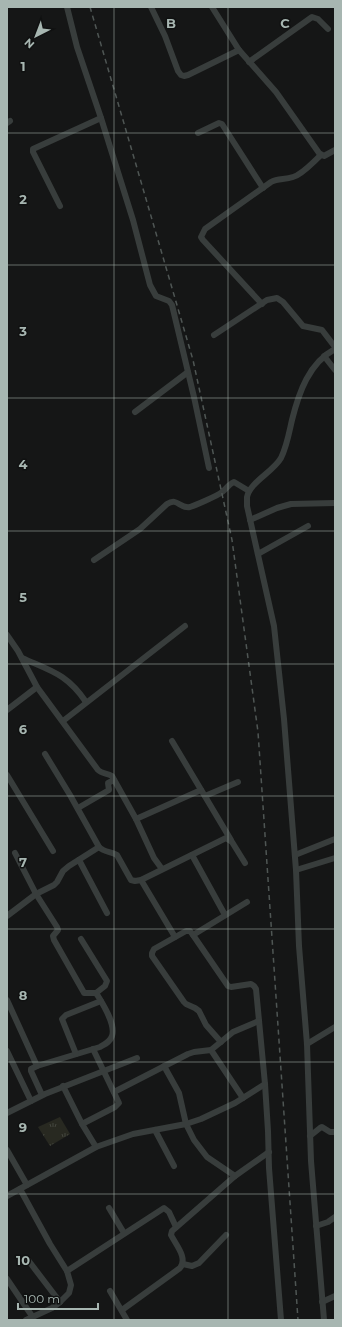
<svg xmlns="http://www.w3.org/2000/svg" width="342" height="1327" font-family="Montserrat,sans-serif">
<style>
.park{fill:url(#park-tufts)}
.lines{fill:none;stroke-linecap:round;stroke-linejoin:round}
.minor{stroke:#383d3c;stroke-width:6}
.rail{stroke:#4f5654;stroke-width:1.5;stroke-dasharray:5 4;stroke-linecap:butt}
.grid{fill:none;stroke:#a7b6b1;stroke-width:1;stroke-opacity:0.55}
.grid-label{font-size:13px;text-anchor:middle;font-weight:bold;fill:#a7b6b1;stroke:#101111;stroke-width:3;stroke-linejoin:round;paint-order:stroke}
</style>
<defs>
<pattern id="park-tufts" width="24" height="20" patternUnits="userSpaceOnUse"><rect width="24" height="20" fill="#282921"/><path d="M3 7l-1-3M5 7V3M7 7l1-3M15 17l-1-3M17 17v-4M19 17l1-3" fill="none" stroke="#44463f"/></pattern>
</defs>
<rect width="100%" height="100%" fill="#151616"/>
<!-- park -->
<polygon class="park" points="60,1117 70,1134 50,1146 38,1127"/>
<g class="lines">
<!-- minor -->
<g class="minor">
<polyline points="67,7 77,47 101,118 133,220 150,285 156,296 169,301 172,305 194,397 209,468"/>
<polyline points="151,7 165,36 178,71 181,75 184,76 188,75 239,50"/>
<polyline points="212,7 239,50 276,92 319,153 324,156 335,150"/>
<polyline points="249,62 312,17 318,19 328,29"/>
<polyline points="7,123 10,121"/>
<polyline points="198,133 219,123 222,124 263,188"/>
<polyline points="60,206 33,152 33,149 101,118"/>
<path d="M262,304L203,240L201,237L205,229L271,182C278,178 285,180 293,177C303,174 313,162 321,155"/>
<polyline points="214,335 267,300 277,298 283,302 303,326 322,330 335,347"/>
<polyline points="324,356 335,370"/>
<polyline points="135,412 188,372"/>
<polyline points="250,520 277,508 291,504 335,503"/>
<polyline points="258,554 308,526"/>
<path d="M94,560L140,529L167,504C178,497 179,509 190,507C196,505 217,496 222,492C226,489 229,484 234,482L249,491"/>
<path d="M7,635L18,651L37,687L98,770C102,774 107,773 112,776L136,819L154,858L162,869"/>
<path d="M22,658C51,671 67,674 86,702"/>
<polyline points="7,710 37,687"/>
<polyline points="63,721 185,626"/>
<polyline points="172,741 231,840"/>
<path d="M45,754L70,795L99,847C105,853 111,851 117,855L131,880L135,881L141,880L226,838L232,842L245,863"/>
<polyline points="7,775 53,851"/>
<polyline points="205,796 238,782"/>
<polyline points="78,808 109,790 108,783 114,780"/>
<polyline points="136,819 201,790"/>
<polyline points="192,855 225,915"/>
<polyline points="295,855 335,839"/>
<polyline points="79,860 107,913"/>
<polyline points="296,870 335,858"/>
<polyline points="141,880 175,937"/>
<polyline points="7,916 36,894 54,885 57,882 63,871 69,866 99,847"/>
<polyline points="193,935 247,902"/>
<polyline points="81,939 107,981 105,986 96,993"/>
<path d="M7,1000L37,1066L100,1047C105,1044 110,1042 112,1036C116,1025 104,1006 98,996L96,993H84L83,991L54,940L53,936L58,930L57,927L36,894L15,853"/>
<polyline points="221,1042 206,1025 199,1011 195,1008 186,1004 184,1002 152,956 152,953 154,949 186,931 190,931 193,935 228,986 231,987 251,984 254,986 256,989 265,1084 268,1131 269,1168 281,1320"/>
<polyline points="307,1044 335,1027"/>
<polyline points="211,1050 243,1098"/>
<polyline points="7,1051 31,1101"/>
<polyline points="76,1054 62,1019 66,1015 101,1001"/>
<polyline points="37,1066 31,1069 31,1071 42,1095"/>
<polyline points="164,1066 179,1093 186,1124 194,1140 207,1157 235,1176"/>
<polyline points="63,1086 82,1124 96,1147"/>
<polyline points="114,1092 188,1054 194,1052 211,1050 233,1032 259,1021"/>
<polyline points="7,1113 45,1094 137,1058"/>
<polyline points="82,1124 115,1107 119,1103 93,1049"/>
<polyline points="155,1130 174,1166"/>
<polyline points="310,1136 320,1128 322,1127 330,1132 335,1132"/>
<polyline points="7,1150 27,1185"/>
<polyline points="20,1189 50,1244 67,1271 71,1285 69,1293 60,1302 52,1308 26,1320"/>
<polyline points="7,1196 96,1147 133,1134 186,1124 201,1119 235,1103 265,1084"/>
<polyline points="109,1208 124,1233"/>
<polyline points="316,1226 328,1222 335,1217"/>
<polyline points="28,1260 60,1302"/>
<polyline points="183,1264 192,1266 199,1263 226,1235"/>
<polyline points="67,1271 164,1208 169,1212 176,1227"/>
<polyline points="7,1279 32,1316"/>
<polyline points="110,1291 127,1320"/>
<polyline points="322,1302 335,1296"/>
<path d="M122,1310L180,1268C188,1258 176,1245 171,1235L172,1231L235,1176L269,1152"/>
<path d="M324,1320L311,1161L307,1044L299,946L296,870L284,719L274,626L247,506C247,503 247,499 247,497C250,482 273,472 281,458C287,446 289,433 292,420C299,392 309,363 335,349"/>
</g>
<!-- rail -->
<polyline class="rail" points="90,7 193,360 232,540 258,732 298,1320"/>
</g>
<!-- grid -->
<path class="grid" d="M114,7V1320M228,7V1320M7,133H335M7,265H335M7,398H335M7,531H335M7,664H335M7,796H335M7,929H335M7,1062H335M7,1194H335"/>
<g class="grid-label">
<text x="171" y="28">B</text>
<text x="285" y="28">C</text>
<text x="23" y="71">1</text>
<text x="23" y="204">2</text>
<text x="23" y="336">3</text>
<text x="23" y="469">4</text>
<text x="23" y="602">5</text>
<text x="23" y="734">6</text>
<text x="23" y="867">7</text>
<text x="23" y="1000">8</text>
<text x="23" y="1132">9</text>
<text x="23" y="1265">10</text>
</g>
<!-- border -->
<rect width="342" height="1327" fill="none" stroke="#a7b6b1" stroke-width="16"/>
<!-- north arrow -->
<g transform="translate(36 36) rotate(222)" stroke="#101111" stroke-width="3" paint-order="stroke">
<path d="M0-3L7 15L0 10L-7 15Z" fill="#a7b6b1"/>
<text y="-6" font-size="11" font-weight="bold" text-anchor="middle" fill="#a7b6b1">N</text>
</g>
<!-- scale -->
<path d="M18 1303v6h80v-6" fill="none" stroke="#a7b6b1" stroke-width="2"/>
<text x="24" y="1303" font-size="12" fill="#a7b6b1" stroke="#101111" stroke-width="3" paint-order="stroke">100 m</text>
</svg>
